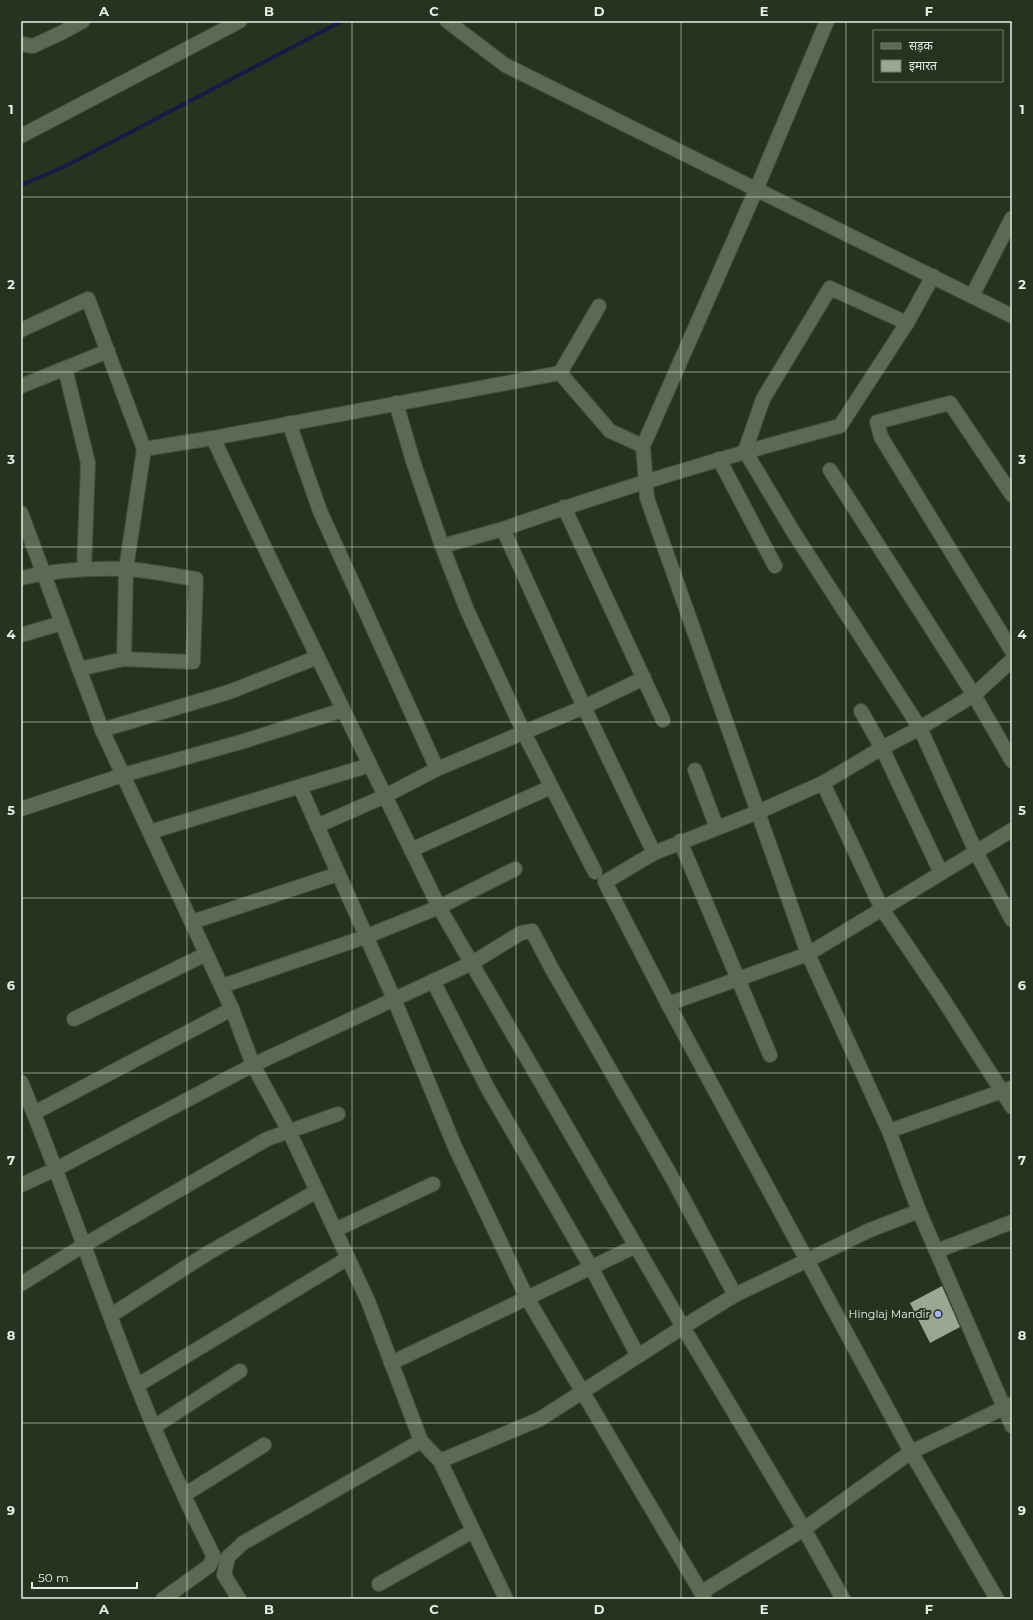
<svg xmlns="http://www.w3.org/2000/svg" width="1033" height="1620" font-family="Montserrat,'Noto Sans Devanagari',sans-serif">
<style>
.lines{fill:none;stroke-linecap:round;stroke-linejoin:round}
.stream{stroke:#171b43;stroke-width:4}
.building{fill:#98a892}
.minor-casing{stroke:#434e3e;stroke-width:16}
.minor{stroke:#5b6955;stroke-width:14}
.grid{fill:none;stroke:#e7efe3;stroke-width:1;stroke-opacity:0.55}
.poi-dot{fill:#a4b2fc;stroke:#273321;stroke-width:1.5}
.labels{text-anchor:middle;stroke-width:4;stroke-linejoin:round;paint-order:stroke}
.poi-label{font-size:11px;fill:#e7efe3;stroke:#273321;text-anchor:end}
.neatline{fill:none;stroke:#e7efe3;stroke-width:1.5}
.grid-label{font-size:13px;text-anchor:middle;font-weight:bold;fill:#e7efe3}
</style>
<rect width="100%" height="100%" fill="#273321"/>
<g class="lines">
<!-- stream -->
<polyline class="stream" points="21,185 64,167 342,21"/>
</g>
<!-- building -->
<polygon class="building" points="942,1286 960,1327 930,1343 910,1303"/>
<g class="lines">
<defs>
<g id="minor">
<polyline points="447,21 505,65 1012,316"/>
<polyline points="827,21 756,190 643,446 647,498 808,954 889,1131 919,1211 1012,1426"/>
<polyline points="21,44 33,46 61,33 83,21"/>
<polyline points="21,136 240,21"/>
<polyline points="972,296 1012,218"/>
<polyline points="907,323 830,288 763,399 745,451 794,533 920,728 974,695 1012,660"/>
<polyline points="21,330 88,299 144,449 213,438 560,373 610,431 643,446"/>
<polyline points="65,368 88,463 84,569"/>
<polyline points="560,373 599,306"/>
<polyline points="21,386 108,351"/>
<polyline points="396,403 413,461 442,546 467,610 524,733 595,872"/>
<polyline points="289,423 320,511 437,769"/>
<polyline points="213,438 272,563 439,907 683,1327 804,1529 843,1599"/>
<polyline points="719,459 775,566"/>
<polyline points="830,470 974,695 1012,761"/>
<polyline points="1012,495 950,403 877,422 881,437 1012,651"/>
<polyline points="564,507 663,720"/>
<polyline points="21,513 102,730 232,1009 253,1065 289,1131 368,1301 421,1441 440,1461 506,1599"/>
<path d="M503,529C614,490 726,456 840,426L907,323L933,276"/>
<polyline points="442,546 503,529 584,707 654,853"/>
<path d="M21,578C55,570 90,568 125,569C149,570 173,576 196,579L193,662L124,659L79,669"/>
<polyline points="21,635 62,623"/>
<polyline points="124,659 126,569 144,449"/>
<polyline points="861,711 882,748 941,873"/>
<polyline points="102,730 229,692 318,657"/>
<polyline points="695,770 717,828"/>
<polyline points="823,783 882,909 941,996 1012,1107"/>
<polyline points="300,787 394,999 455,1147 527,1298 705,1599"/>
<polyline points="21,809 123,775 241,742 343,710"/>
<polyline points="317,826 385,796 437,769 584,707 644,678"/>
<polyline points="150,832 370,765"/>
<polyline points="680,841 770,1055"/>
<polyline points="411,850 551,787"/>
<polyline points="192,922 338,874"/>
<polyline points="433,981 487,1087 591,1267 638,1356"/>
<polyline points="222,986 365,937 439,907 515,869"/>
<polyline points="668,1004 808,954 1012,830"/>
<polyline points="74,1019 206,954"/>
<path d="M21,1082C78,1219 121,1361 184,1495C193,1516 204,1536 214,1557L209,1566L163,1599"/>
<polyline points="34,1113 232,1009"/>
<polyline points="889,1131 1011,1088"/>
<polyline points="21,1185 56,1169 253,1065 472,963 521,933 532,931 552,969 670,1174 735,1295"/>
<polyline points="335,1230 433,1184"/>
<polyline points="937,1251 1012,1222"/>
<polyline points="21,1284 84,1245 267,1139 338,1114"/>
<polyline points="110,1316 208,1253 317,1191"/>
<polyline points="391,1363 636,1246"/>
<polyline points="138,1385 348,1258"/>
<polyline points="154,1427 240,1371"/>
<polyline points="440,1461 540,1419 683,1327 735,1295 870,1230 919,1211"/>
<polyline points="184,1495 264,1445"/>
<polyline points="379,1584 473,1531"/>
<polyline points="702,1592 804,1529 911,1452 1012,1404"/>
<polyline points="239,1599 224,1575 228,1557 243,1543 421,1441"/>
<polyline points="997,1599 911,1452 668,1004 605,882 654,853 758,812 823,783 882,748 920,728 976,852 1012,920"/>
</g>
</defs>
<!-- minor casing -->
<use href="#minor" class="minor-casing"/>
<!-- minor -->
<use href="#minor" class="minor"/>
</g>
<!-- grid -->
<path class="grid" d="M187,21V1599M352,21V1599M516,21V1599M681,21V1599M846,21V1599M21,197H1012M21,372H1012M21,547H1012M21,722H1012M21,898H1012M21,1073H1012M21,1248H1012M21,1423H1012"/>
<!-- markers -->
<circle class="poi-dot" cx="938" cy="1314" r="4"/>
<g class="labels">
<!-- poi labels -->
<g class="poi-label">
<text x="930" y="1318">Hinglaj Mandir</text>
</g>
</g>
<!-- border -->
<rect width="1033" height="1620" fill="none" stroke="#273321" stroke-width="44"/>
<!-- legend -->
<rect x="873" y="30" width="130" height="52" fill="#273321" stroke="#747e6f"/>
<rect x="881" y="43" width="20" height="6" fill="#5b6955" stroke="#747e6f"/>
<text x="909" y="50" font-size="12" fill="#e7efe3">सड़क</text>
<rect x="881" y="60" width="20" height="12" fill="#98a892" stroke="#747e6f"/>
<text x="909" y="70" font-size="12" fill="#e7efe3">इमारत</text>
<!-- scale -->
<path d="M32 1582v6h105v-6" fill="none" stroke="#e7efe3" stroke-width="2"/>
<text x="38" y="1582" font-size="12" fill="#e7efe3" stroke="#273321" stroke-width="3" paint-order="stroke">50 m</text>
<rect x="22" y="22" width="989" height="1576" class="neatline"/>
<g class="grid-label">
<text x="104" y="16">A</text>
<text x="269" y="16">B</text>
<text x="434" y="16">C</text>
<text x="599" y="16">D</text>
<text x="764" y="16">E</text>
<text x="929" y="16">F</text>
<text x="11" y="114">1</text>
<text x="1022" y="114">1</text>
<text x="11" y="289">2</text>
<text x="1022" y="289">2</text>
<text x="11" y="464">3</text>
<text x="1022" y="464">3</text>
<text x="11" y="639">4</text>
<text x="1022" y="639">4</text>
<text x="11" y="815">5</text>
<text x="1022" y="815">5</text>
<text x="11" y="990">6</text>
<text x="1022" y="990">6</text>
<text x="11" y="1165">7</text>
<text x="1022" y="1165">7</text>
<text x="11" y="1340">8</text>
<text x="1022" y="1340">8</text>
<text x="11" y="1515">9</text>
<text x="1022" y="1515">9</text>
<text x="104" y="1614">A</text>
<text x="269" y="1614">B</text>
<text x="434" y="1614">C</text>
<text x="599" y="1614">D</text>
<text x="764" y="1614">E</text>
<text x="929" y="1614">F</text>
</g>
</svg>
